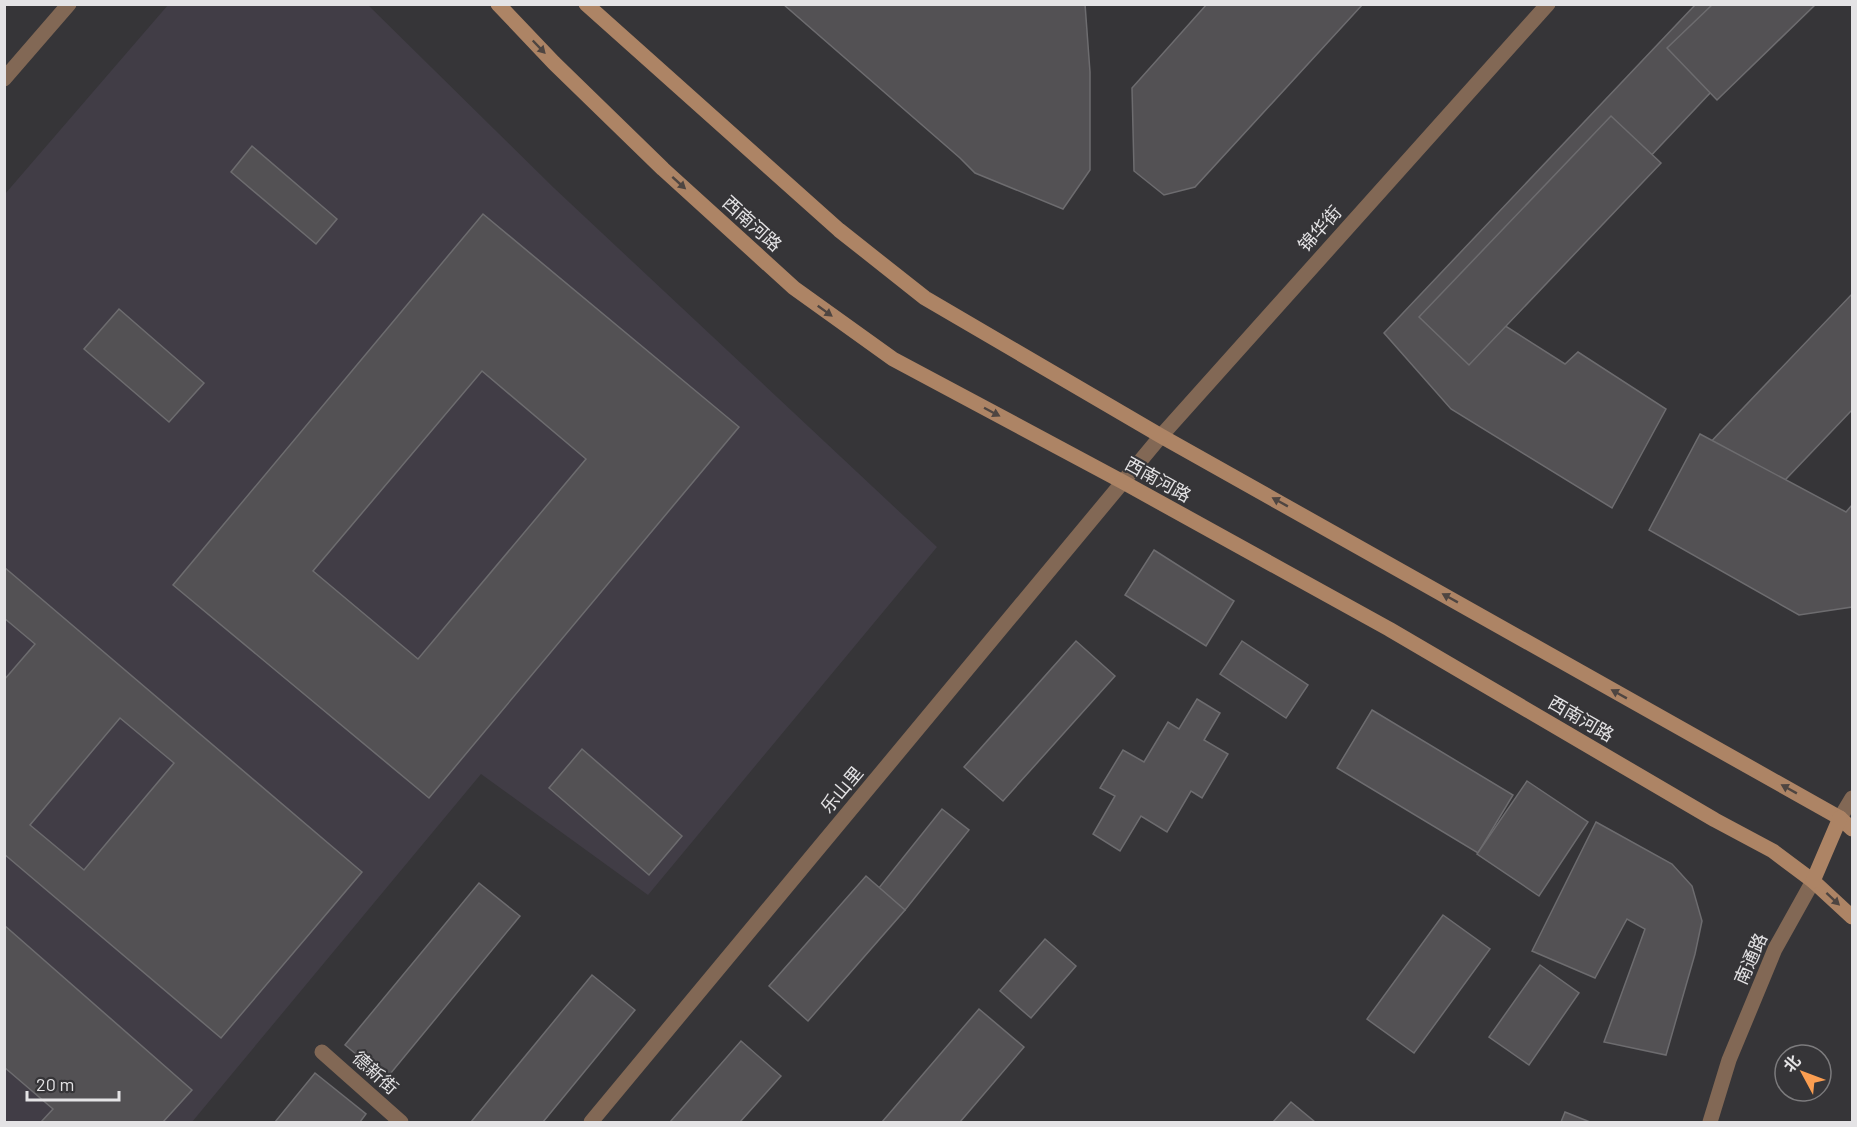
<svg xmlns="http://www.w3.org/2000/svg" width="1857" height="1127" font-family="Barlow,'Noto Sans SC',sans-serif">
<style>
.built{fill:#413d46}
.building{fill:#535154;stroke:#6d6c6f;stroke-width:1.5;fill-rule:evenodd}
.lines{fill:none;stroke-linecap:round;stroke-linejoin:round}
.minor{stroke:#826855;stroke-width:15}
.tertiary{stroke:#826855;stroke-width:15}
.secondary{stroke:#ad8465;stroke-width:15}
.oneway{fill:#4e4541}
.labels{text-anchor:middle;stroke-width:4.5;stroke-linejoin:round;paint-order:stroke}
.street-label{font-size:18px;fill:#e4e3e5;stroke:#363538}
</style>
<rect width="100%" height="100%" fill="#363538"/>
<!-- built -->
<polygon class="built" points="168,5 368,5 554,188 937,547 648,895 481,774 192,1122 5,1122 5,194"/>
<!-- building -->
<g class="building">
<polygon points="783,4 1085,4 1090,72 1090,170 1063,209 975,173 960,158"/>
<polygon points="1207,4 1363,4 1195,187 1164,195 1134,171 1132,88"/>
<polygon points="1696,4 1794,4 1496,320 1565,364 1578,352 1666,409 1612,508 1451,409 1384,333"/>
<polygon points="1713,4 1816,4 1717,100 1667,48"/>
<polygon points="1611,116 1661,163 1469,365 1419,317"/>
<polygon points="252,146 337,219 316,244 231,172"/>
<path d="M483,214L739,427L429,798L173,585ZM482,371L586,459L418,659L313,571Z"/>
<polygon points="1852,294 1852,410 1742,525 1684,470"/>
<polygon points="119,309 204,383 169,422 84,349"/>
<polygon points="1700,434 1846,512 1852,505 1852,607 1799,615 1649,530"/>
<polygon points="1154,550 1234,601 1206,646 1125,595"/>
<path d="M4,567L362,872L221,1038L4,854V680L35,644L4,618ZM120,718L174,763L84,870L30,825Z"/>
<polygon points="1076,641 1115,676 1003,801 964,767"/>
<polygon points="1242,641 1308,685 1286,718 1220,674"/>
<polygon points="1197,699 1220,713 1204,740 1228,754 1202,798 1191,791 1167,832 1141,816 1120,851 1093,834 1115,796 1100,788 1123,750 1144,762 1168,722 1179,729"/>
<polygon points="1372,710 1513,795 1478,853 1337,768"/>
<polygon points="582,749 682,836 649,875 549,788"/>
<polygon points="1527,781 1588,822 1539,896 1477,854"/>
<polygon points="942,809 969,830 905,910 878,889"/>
<polygon points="1596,822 1672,864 1692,886 1702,921 1695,954 1666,1055 1604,1042 1645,929 1627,919 1595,978 1532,951"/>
<polygon points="866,876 905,910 808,1021 769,986"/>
<polygon points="479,883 520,916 386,1079 345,1045"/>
<polygon points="1443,915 1490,949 1414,1053 1367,1019"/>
<polygon points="4,925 192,1090 163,1122 41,1122 53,1109 4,1067"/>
<polygon points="1045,939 1076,966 1031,1018 1000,991"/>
<polygon points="1540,965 1579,993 1529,1065 1489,1037"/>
<polygon points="592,975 635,1010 543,1122 471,1122"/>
<polygon points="979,1009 1024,1047 960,1122 882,1122"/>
<polygon points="741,1041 781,1076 740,1122 670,1122"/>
<polygon points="315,1073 366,1114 360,1122 275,1122"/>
<polygon points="1291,1102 1315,1122 1273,1122"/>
<polygon points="1565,1112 1590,1122 1561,1122"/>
</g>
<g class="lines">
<!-- minor -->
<g class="minor">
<polyline points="1840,818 1852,798"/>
<polyline points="322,1052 401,1122"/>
</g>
<!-- tertiary -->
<g class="tertiary">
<polyline points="4,79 69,4"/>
<polyline points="591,1122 1161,436 1548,4"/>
<polyline points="1710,1122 1729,1060 1775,949 1813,881"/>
</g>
<!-- secondary -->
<g class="secondary">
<polyline points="498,4 554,63 663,169 794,288 893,359 1123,482 1389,629 1715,820 1773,851 1813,881 1852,917"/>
<polyline points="586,4 839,230 925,298 1161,436 1840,818 1852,829"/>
<polyline points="1813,881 1840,818"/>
</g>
</g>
<!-- one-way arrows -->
<defs><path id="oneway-solid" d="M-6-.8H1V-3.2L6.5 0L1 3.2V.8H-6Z" transform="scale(1.5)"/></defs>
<g class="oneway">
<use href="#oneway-solid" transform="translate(539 47) rotate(46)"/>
<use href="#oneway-solid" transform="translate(679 183) rotate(42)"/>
<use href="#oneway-solid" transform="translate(825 311) rotate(36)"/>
<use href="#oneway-solid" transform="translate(992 412) rotate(28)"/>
<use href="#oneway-solid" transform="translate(1280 502) rotate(-151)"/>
<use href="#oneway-solid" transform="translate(1450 598) rotate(-151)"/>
<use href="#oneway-solid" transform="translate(1619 694) rotate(-151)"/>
<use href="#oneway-solid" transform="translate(1789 789) rotate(-151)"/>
<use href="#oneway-solid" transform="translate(1833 899) rotate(43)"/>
</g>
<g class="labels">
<!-- street labels -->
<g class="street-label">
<text transform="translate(752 224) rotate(42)" y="6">西南河路</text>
<text transform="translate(1320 229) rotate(-48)" y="6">锦华街</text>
<text transform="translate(1158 480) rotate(29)" y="6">西南河路</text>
<text transform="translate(1581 719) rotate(30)" y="6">西南河路</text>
<text transform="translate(842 790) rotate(-50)" y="6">乐山里</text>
<text transform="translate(1751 959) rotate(-66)" y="6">南通路</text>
<text transform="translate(375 1073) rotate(42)" y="6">德新街</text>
</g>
</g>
<!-- border -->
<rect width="1857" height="1127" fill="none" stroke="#e4e3e5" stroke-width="12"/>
<!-- north arrow -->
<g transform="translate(1803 1073) rotate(311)"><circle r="28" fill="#363538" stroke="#7c7b7d" stroke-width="1.5"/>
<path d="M0-4.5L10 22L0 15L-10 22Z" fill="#fb9e51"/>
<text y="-9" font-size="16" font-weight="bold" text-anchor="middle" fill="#e4e3e5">北</text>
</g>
<!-- scale -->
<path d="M27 1091v9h92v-9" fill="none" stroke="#e4e3e5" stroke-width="3"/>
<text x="36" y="1091" font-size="18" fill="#e4e3e5" stroke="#363538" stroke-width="4.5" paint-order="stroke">20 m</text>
</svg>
